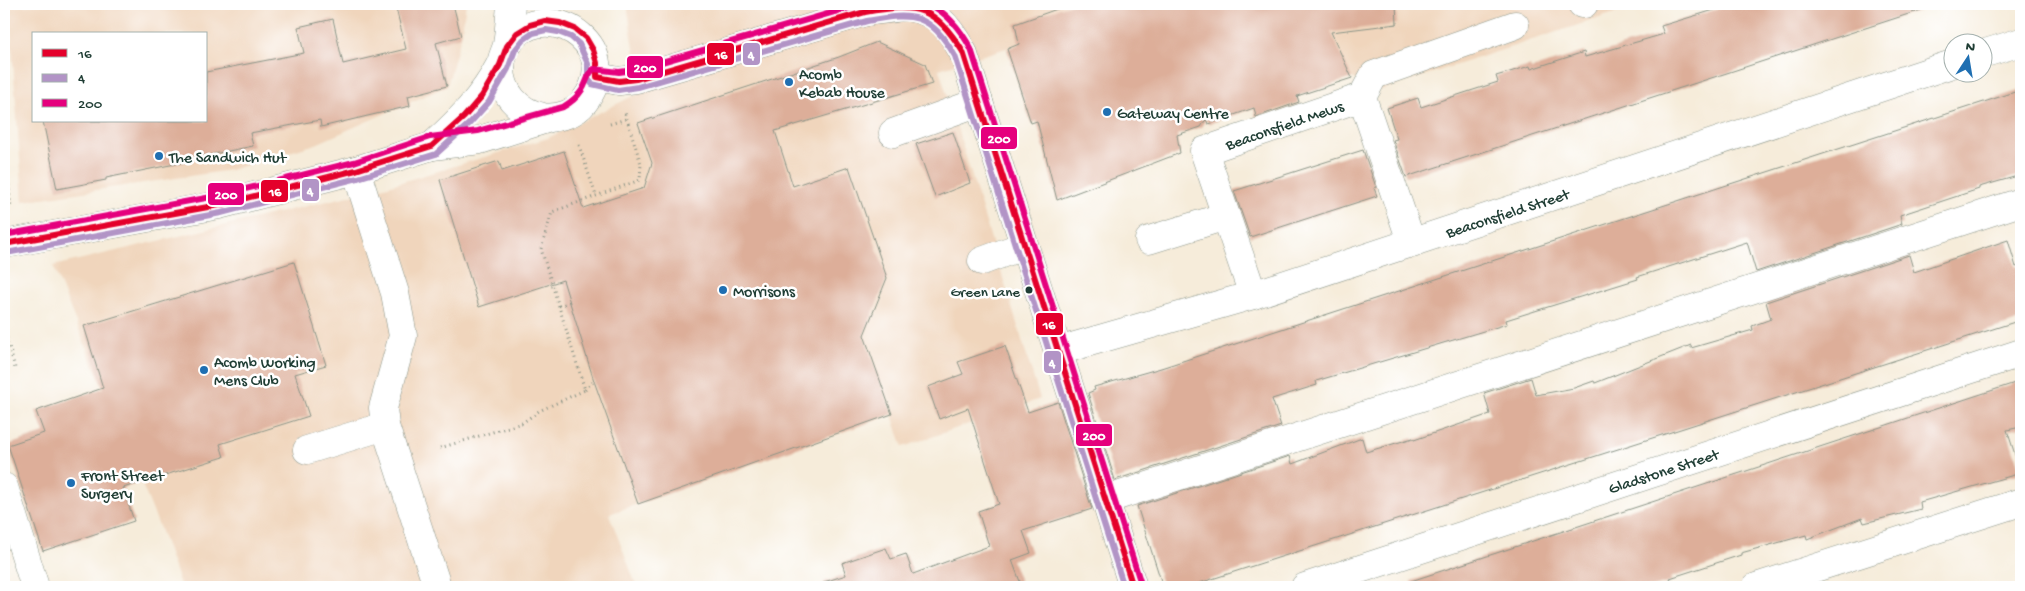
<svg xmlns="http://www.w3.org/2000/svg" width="2025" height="591" font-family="'Gochi Hand',sans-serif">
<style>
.built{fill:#f0d5bc;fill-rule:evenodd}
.building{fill:#ddae99}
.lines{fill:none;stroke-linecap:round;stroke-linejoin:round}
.minor-casing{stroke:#8a9487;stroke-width:29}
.path{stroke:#8a9487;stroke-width:3;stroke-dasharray:1 4;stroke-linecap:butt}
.minor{stroke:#fff;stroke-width:28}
.bus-1-casing{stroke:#fff;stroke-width:10}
.bus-2-casing{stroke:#fff;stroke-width:10}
.bus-3-casing{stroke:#fff;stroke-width:10}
.bus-1{stroke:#e4002b;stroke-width:6}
.bus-2{stroke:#b294c6;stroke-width:6}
.bus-3{stroke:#e5007d;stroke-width:6}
.poi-dot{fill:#1f6fb2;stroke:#fff;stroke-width:2}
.bus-dot{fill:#1f3d34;stroke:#fff;stroke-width:2}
.labels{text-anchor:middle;stroke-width:5;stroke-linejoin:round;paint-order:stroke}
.bus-label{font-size:15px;fill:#1f3d34;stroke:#fff;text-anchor:end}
.poi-label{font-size:16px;fill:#1f3d34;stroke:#fff;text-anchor:start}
.street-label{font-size:16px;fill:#1f3d34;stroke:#fff}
.line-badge{stroke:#fff;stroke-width:2}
.badge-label{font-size:14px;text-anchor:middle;font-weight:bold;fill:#fff}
</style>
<rect width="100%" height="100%" fill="#fff"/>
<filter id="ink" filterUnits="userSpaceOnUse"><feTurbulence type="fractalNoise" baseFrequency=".02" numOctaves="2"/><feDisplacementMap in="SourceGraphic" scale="10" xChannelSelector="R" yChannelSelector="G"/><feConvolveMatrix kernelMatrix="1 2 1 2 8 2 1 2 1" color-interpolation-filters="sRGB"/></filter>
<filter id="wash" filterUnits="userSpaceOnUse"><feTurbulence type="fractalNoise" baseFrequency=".0096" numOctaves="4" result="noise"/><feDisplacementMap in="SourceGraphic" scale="20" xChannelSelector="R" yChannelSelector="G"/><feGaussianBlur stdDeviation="1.12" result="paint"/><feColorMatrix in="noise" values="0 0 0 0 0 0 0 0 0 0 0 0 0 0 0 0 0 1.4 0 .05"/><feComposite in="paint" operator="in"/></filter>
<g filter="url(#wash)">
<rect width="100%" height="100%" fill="#f6ecda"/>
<!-- built -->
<g class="built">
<path d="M47,4H466L461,36L447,86L316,144L230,170L23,201L9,7ZM34,34H206V121H34Z"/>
<polygon points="627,4 1071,4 1016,24 1019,44 939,69 1040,399 903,447 892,415 609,514 637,587 181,587 159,526 53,266 378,189 548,138 641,92"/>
<polygon points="1174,4 1642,4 1380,90 1352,78 1297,96 1301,107 1258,124 1253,108 1215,122"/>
</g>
<g id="blocks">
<!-- building -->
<g class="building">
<polygon points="395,4 453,4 461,36 436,43 447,86 408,96 410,106 321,127 320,120 250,133 253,146 194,158 195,160 106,178 106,180 57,189 43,121 206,121 206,72 304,53 298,27 333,19 343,64 406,49"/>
<polygon points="1071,4 1396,4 1397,24 1331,32 1352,78 1297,96 1299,102 1256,117 1254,108 1208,124 1206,119 1201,127 1177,135 1180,153 1057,200 1037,121 1031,123 1007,49 1019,44 1015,24"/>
<polygon points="1734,4 1920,4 1921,10 1406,177 1393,140 1397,139 1387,108 1418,98 1421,107 1498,82 1496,76 1530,66 1531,69 1584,52 1585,57 1664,34 1661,26"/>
<polygon points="877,42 925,64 932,84 775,131 793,186 849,167 887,278 864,335 892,414 638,504 594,381 563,280 479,307 440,180 499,161 502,171 564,151 583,208 644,188 652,163 638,123 839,57"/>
<polygon points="2021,90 2021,175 1979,187 1979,189 1900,215 1902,224 1756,272 1747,242 1637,277 1638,279 1506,320 1507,324 1316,381 1317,385 1272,399 1281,426 1115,480 1088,393 1095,390 1094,387 1161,368"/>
<polygon points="953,132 970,183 935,197 916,144"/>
<polygon points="1363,150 1376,187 1374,188 1377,196 1250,237 1234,191"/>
<polygon points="2008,240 2016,267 2021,265 2021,320 1187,587 1163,587 1137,506 1290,456 1292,464 1362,438 1366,452 1413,438 1414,440 1490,414 1484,393 1531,378 1536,395 1574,388 1594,381 1595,383 1691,345 1691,348 1753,330 1752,326 1771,319 1766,302 1909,255 1914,272"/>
<polygon points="294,262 326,365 295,374 309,416 220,444 224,457 123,488 134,521 43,551 8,445 44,433 36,411 103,388 84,326"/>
<polygon points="1005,346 1028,412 1058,402 1092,509 1023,531 1031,553 1012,560 1022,587 825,587 824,582 846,575 842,563 886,548 891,559 906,554 913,574 989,546 978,511 999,504 968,408 939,419 928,387 963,374 958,362"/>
<polygon points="2021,381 2021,427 2007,430 2021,473 1920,502 1921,509 1864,523 1862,518 1807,539 1806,535 1741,553 1741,555 1670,578 1672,582 1652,587 1412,587 1411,581"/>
</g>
</g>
</g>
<g filter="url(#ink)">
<use href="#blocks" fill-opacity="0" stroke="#8a9487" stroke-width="1"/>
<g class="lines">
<defs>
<g id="minor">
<polyline points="1582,4 1584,4"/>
<path d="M904,7C936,9 948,25 963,52L1133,587"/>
<path d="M507,46C510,42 512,37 516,34C556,0 625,50 584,102C575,114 557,119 543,117C518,112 501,93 501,67C500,60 505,53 507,45C509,32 510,17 511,4"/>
<polyline points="1982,54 2021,42"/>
<path d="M597,77L619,81L636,79L865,12C880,9 898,10 912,4"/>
<polyline points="1362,97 1374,75 1515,25"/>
<polyline points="893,133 979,102"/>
<path d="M432,146C459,121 483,98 500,65"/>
<polyline points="356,170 395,293 403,336 383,408 385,426 436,583"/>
<polyline points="1149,240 1226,216"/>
<polyline points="4,244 219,205 356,170 432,146 480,140 550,118"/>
<polyline points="982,261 1023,246"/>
<polyline points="1253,295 1204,151 1362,97 1412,244"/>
<polyline points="1058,351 1253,295 1952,64"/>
<polyline points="307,450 385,426"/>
<polyline points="4,487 35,587"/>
<polyline points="1105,500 2021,202"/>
<polyline points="1305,587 2021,353"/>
<polyline points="1756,587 2021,502"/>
</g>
</defs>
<!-- minor casing -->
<use href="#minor" class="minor-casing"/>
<!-- path -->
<g class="path">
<polyline points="610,124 626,119"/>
<polyline points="4,135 11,209"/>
<polyline points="579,145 596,196"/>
<polyline points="559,306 570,302"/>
<polyline points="4,328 15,368"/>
<polyline points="585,390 594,381"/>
<polyline points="440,448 522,423 539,411 585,390 541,249 552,212 640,180 641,164 625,113"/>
</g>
<!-- minor -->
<use href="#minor" class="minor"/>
<defs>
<path id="bus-1" d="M4,244L219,205L356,170L432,146L464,117L482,96L500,65L507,46L517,33L530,25L545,21L560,23L575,29L586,38L593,50L597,63V77L619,81L636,79L865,12C916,3 935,6 963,52L1133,587"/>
<path id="bus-2" d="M6,253L221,213L358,178L436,154L470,123L489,102L508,69L515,50L523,40L533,33L546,30L558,32L571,37L579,44L588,64V79L592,84L618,90L638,87L867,21C913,12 930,13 955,56L1124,587"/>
<g id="bus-3">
<path d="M929,4C949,14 961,30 971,49L1141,584"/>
<path d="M4,235L217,196L354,162L430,137L478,131L563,107C571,102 577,98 582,90C587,83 587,74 594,69L619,72L634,70L862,4"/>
</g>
</defs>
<!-- bus-1 casing -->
<use href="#bus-1" class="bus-1-casing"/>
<!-- bus-2 casing -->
<use href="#bus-2" class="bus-2-casing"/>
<!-- bus-3 casing -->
<use href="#bus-3" class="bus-3-casing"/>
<!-- bus-1 -->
<use href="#bus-1" class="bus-1"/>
<!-- bus-2 -->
<use href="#bus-2" class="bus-2"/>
<!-- bus-3 -->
<use href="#bus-3" class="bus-3"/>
</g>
</g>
<!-- markers -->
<g class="poi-dot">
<circle cx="789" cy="82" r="5"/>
<circle cx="1107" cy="112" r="5"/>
<circle cx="159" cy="156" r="5"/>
<circle cx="723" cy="290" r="5"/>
<circle cx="204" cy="370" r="5"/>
<circle cx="71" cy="483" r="5"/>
</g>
<circle class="bus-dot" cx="1029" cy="290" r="4.5"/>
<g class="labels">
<!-- bus labels -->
<g class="bus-label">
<text x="1020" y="296">Green Lane</text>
</g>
<!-- poi labels -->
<g class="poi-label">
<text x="799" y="79">Acomb<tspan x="799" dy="18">Kebab House</tspan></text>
<text x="1117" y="118">Gateway Centre</text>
<text x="169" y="162">The Sandwich Hut</text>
<text x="733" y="296">Morrisons</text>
<text x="214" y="367">Acomb Working<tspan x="214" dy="18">Mens Club</tspan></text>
<text x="81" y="480">Front Street<tspan x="81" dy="18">Surgery</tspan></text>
</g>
<!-- street labels -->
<g class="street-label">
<text transform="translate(1284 124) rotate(-19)" y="6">Beaconsfield Mews</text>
<text transform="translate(1507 212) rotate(-18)" y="6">Beaconsfield Street</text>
<text transform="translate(1663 470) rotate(-18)" y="6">Gladstone Street</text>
</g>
</g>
<g class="line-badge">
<rect x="706" y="42" width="29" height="24" rx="5" fill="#e4002b"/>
<rect x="742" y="42" width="19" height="24" rx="5" fill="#b294c6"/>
<rect x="626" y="55" width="38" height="24" rx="5" fill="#e5007d"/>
<rect x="980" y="126" width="38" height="24" rx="5" fill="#e5007d"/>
<rect x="301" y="178" width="19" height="24" rx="5" fill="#b294c6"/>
<rect x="260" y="179" width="29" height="24" rx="5" fill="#e4002b"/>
<rect x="207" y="182" width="38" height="24" rx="5" fill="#e5007d"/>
<rect x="1035" y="312" width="29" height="24" rx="5" fill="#e4002b"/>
<rect x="1043" y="350" width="19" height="24" rx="5" fill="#b294c6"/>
<rect x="1075" y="423" width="38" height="24" rx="5" fill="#e5007d"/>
</g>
<g class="badge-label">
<text x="721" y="59">16</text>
<text x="751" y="59">4</text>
<text x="645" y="72">200</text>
<text x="999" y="143">200</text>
<text x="310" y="195">4</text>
<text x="275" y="196">16</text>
<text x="226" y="199">200</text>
<text x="1049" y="329">16</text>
<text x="1052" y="367">4</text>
<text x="1094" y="440">200</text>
</g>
<!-- margin -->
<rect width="2025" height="591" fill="none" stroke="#fff" stroke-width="20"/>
<!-- legend -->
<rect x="32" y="32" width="175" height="90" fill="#ffffff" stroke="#a5b1ae"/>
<rect x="42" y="49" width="25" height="8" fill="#e4002b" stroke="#a5b1ae"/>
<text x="78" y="58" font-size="15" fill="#1f3d34">16</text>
<rect x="42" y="74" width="25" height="8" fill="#b294c6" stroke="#a5b1ae"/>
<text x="78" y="82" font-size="15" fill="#1f3d34">4</text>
<rect x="42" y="99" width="25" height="8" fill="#e5007d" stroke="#a5b1ae"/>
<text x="78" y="108" font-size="15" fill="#1f3d34">200</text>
<!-- north arrow -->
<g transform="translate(1968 58) rotate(12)"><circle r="24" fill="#ffffff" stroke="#a5b1ae"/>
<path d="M0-4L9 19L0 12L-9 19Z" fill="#1f6fb2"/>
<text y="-8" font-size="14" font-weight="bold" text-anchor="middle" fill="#1f3d34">N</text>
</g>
</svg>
